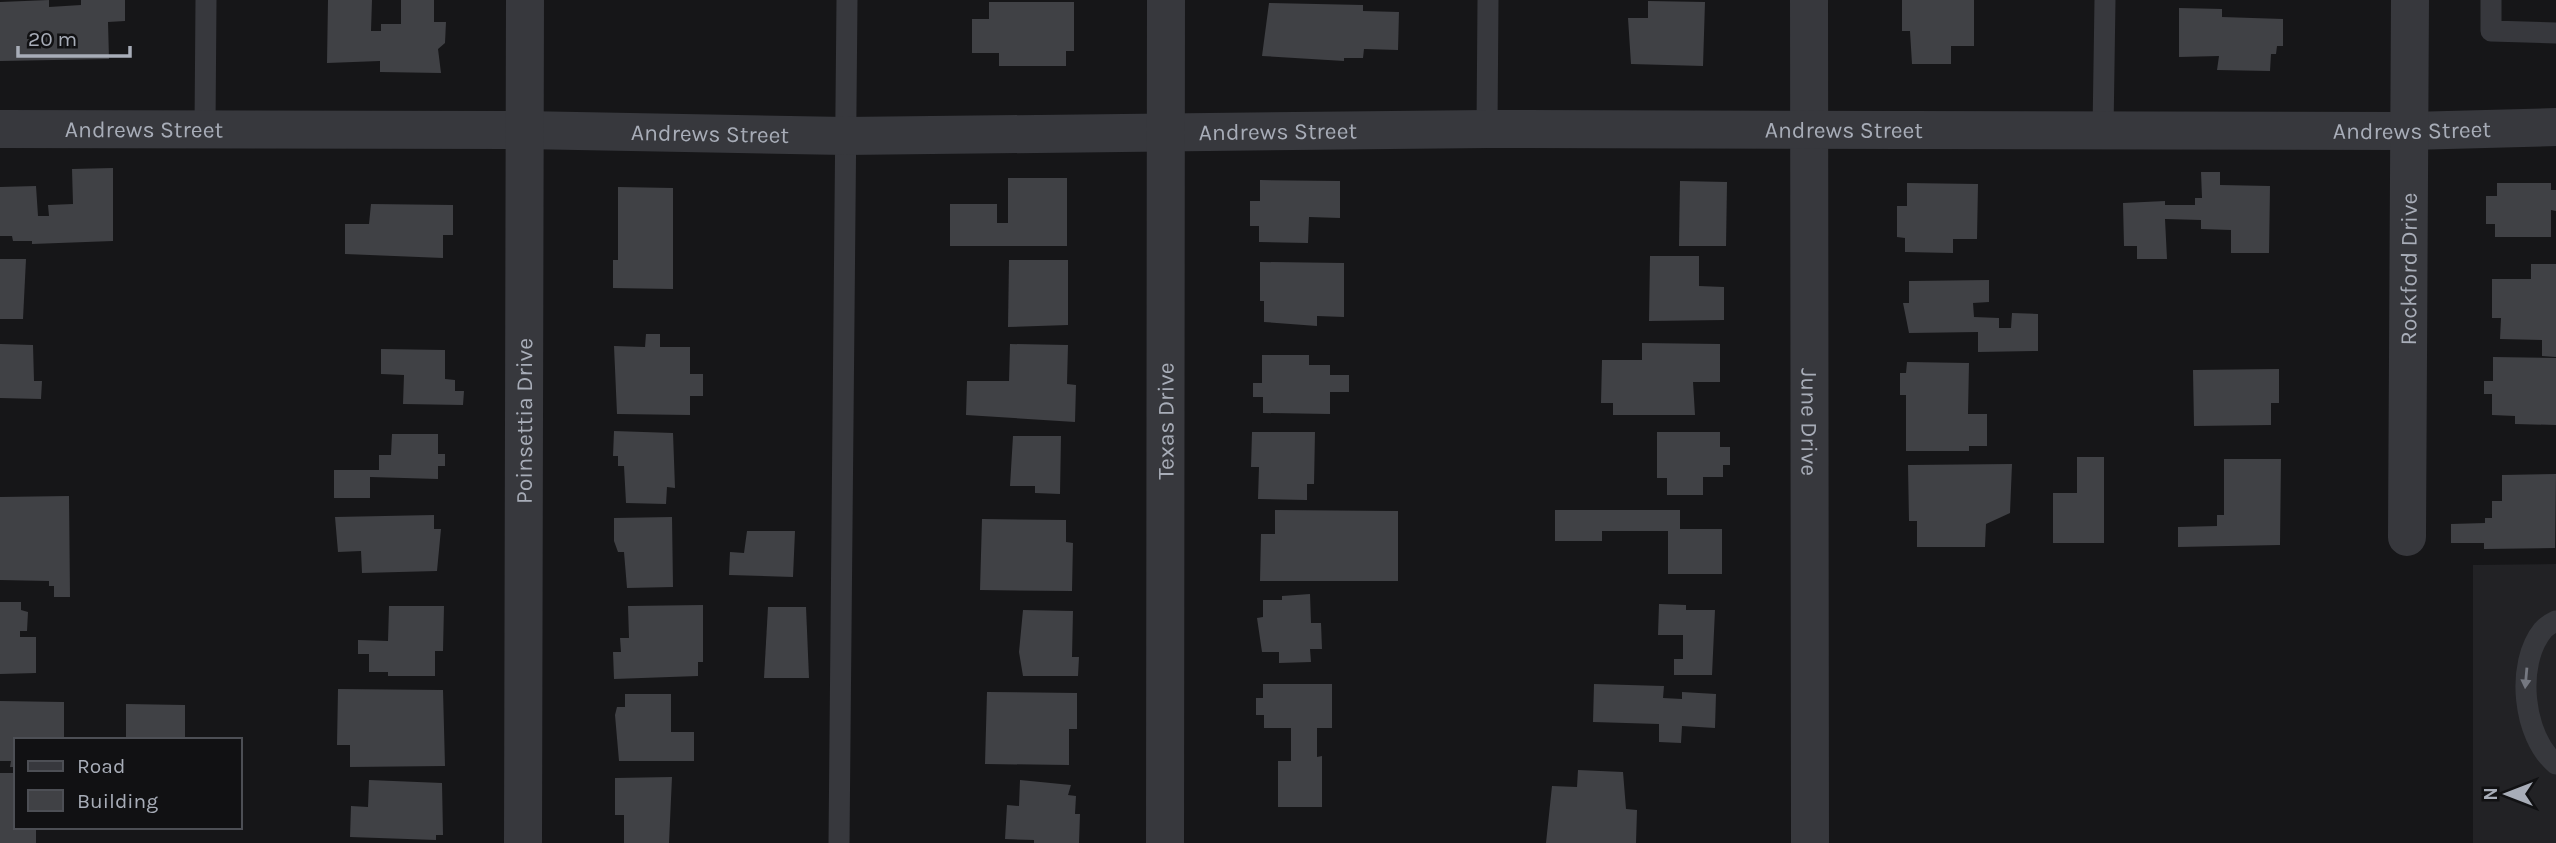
<svg xmlns="http://www.w3.org/2000/svg" width="2556" height="843" font-family="Karla,sans-serif">
<style>
.built{fill:#222225}
.building{fill:#404145}
.lines{fill:none;stroke-linecap:round;stroke-linejoin:round}
.service{stroke:#37383d;stroke-width:21}
.minor{stroke:#37383d;stroke-width:38}
.oneway{fill:#757881}
.labels{text-anchor:middle;stroke-width:5;stroke-linejoin:round;paint-order:stroke}
.street-label{font-size:23px;fill:#a8adb8;stroke:#111113}
</style>
<rect width="100%" height="100%" fill="#161618"/>
<!-- built -->
<polygon class="built" points="2556,564 2556,843 2473,843 2473,565"/>
<!-- building -->
<g class="building">
<polygon points="49,0 49,7 81,5 81,0 125,0 125,21 108,22 109,59 0,61 0,2"/>
<polygon points="328,0 372,0 371,31 381,31 381,24 401,24 401,0 434,0 434,22 446,22 445,43 438,49 441,73 380,72 380,61 327,63"/>
<polygon points="1902,0 1974,0 1974,46 1951,46 1951,64 1912,64 1910,31 1902,31"/>
<polygon points="1648,1 1705,2 1703,66 1631,64 1628,18 1648,18"/>
<polygon points="989,2 1074,2 1074,51 1066,51 1066,66 999,66 999,53 972,53 972,19 989,19"/>
<polygon points="1269,3 1363,5 1363,11 1399,12 1398,50 1364,49 1363,58 1344,58 1344,61 1262,56"/>
<polygon points="2179,8 2222,9 2222,17 2283,19 2283,46 2277,46 2276,54 2271,54 2270,71 2217,70 2219,56 2179,57"/>
<polygon points="113,168 113,241 32,244 32,241 13,241 12,236 0,236 0,187 36,186 38,216 49,216 48,205 73,204 72,169"/>
<polygon points="2201,172 2220,172 2220,185 2270,186 2269,253 2231,253 2231,230 2201,229 2201,220 2165,219 2167,259 2137,259 2137,246 2124,246 2123,203 2165,201 2165,205 2195,205 2195,198 2202,198"/>
<polygon points="1008,178 1067,178 1067,246 950,246 950,204 997,204 997,223 1008,223"/>
<polygon points="1260,180 1340,181 1340,218 1309,217 1308,243 1259,242 1259,226 1250,226 1250,201 1260,201"/>
<polygon points="1680,181 1727,182 1726,246 1679,246"/>
<polygon points="1907,183 1978,184 1977,239 1953,239 1953,253 1905,252 1905,238 1897,237 1897,206 1907,206"/>
<polygon points="2497,183 2551,183 2551,190 2556,190 2556,211 2551,210 2551,237 2495,237 2495,224 2486,224 2486,196 2497,196"/>
<polygon points="618,187 673,188 673,289 613,288 613,260 618,260"/>
<polygon points="371,204 453,205 453,235 443,235 443,258 345,254 345,224 369,224"/>
<polygon points="1650,256 1699,256 1699,286 1724,287 1724,320 1649,321"/>
<polygon points="0,259 26,259 23,319 0,319"/>
<polygon points="1009,260 1068,260 1068,325 1008,327"/>
<polygon points="1260,262 1344,263 1344,317 1317,316 1317,326 1264,322 1264,301 1260,301"/>
<polygon points="2531,264 2556,264 2556,357 2542,356 2542,340 2500,339 2501,318 2492,318 2492,279 2531,279"/>
<polygon points="1989,280 1989,302 1973,303 1974,317 1999,318 1999,328 2011,328 2012,313 2038,314 2038,351 1978,352 1978,332 1909,333 1903,303 1909,303 1909,281"/>
<polygon points="646,334 660,334 660,347 690,347 690,374 703,374 703,396 690,396 690,415 617,414 614,346 645,347"/>
<polygon points="1642,343 1720,344 1720,382 1693,382 1695,415 1613,415 1613,403 1601,403 1602,360 1642,360"/>
<polygon points="0,344 33,345 34,381 42,381 41,399 0,398"/>
<polygon points="1010,344 1068,345 1067,384 1076,385 1075,422 966,415 967,381 1009,381"/>
<polygon points="381,349 445,350 445,379 455,380 455,391 464,391 463,405 403,404 404,375 381,374"/>
<polygon points="1262,355 1309,355 1309,365 1330,365 1330,375 1349,375 1349,392 1330,392 1330,414 1263,413 1263,397 1253,397 1253,383 1262,383"/>
<polygon points="2493,357 2556,358 2556,425 2515,424 2515,416 2492,415 2492,394 2484,394 2484,381 2493,381"/>
<polygon points="1907,362 1969,363 1968,414 1987,414 1987,446 1969,446 1969,451 1906,451 1906,395 1900,395 1900,373 1906,373"/>
<polygon points="2279,369 2279,403 2271,403 2271,425 2194,426 2193,370"/>
<polygon points="614,431 673,433 675,488 667,487 666,504 626,503 624,466 618,466 618,456 613,456"/>
<polygon points="1252,432 1315,432 1314,484 1307,484 1307,500 1258,499 1259,467 1251,467"/>
<polygon points="1657,432 1720,432 1720,447 1730,447 1730,465 1723,465 1723,477 1703,477 1703,495 1667,495 1667,478 1657,478"/>
<polygon points="392,434 438,434 438,454 445,454 445,466 438,466 438,479 370,477 370,498 334,498 334,470 379,470 379,455 391,455"/>
<polygon points="1013,436 1061,436 1060,494 1035,493 1035,486 1010,486"/>
<polygon points="2077,457 2104,457 2104,543 2053,543 2053,493 2077,493"/>
<polygon points="2224,459 2281,459 2280,545 2178,547 2178,527 2217,526 2217,515 2224,515"/>
<polygon points="2012,464 2010,513 1986,524 1985,547 1917,547 1917,521 1909,521 1908,465"/>
<polygon points="2556,474 2555,548 2484,549 2484,543 2451,543 2451,524 2485,523 2485,518 2492,518 2492,501 2502,501 2502,475"/>
<polygon points="69,496 70,597 54,597 54,586 49,586 49,581 0,580 0,497"/>
<polygon points="1275,510 1398,511 1398,581 1260,581 1261,534 1275,534"/>
<polygon points="1555,510 1680,510 1680,529 1722,529 1722,574 1668,574 1668,531 1602,531 1602,541 1555,541"/>
<polygon points="434,515 434,529 441,529 437,571 362,573 361,551 338,552 335,517"/>
<polygon points="672,517 673,587 627,588 624,552 618,552 614,541 614,518"/>
<polygon points="982,519 1066,520 1066,542 1073,543 1072,591 980,590"/>
<polygon points="747,531 795,531 793,577 729,575 730,552 744,553"/>
<polygon points="1310,594 1311,623 1321,623 1322,649 1310,649 1311,662 1279,663 1279,652 1262,652 1257,618 1263,617 1263,600 1282,600 1282,596"/>
<polygon points="0,602 21,602 21,610 28,612 27,631 20,631 20,637 36,637 36,673 0,674"/>
<polygon points="1659,604 1686,605 1686,610 1715,610 1712,675 1674,675 1674,659 1683,659 1683,635 1658,635"/>
<polygon points="703,605 703,662 698,662 698,676 614,679 613,652 621,652 620,638 629,638 628,606"/>
<polygon points="389,606 444,606 443,651 435,651 435,676 388,676 388,672 369,672 369,654 358,654 358,640 388,641"/>
<polygon points="768,607 806,607 809,678 764,678"/>
<polygon points="1023,610 1073,611 1072,657 1079,657 1078,676 1023,676 1019,652"/>
<polygon points="1263,684 1332,684 1332,728 1317,728 1317,757 1322,756 1322,807 1278,807 1278,761 1291,761 1291,728 1264,728 1264,715 1256,715 1256,698 1263,698"/>
<polygon points="1594,684 1664,686 1663,698 1682,699 1682,692 1716,694 1715,728 1682,726 1681,743 1659,742 1659,724 1593,722"/>
<polygon points="338,689 443,690 445,766 350,767 350,745 337,745"/>
<polygon points="987,692 1077,693 1077,729 1069,729 1069,765 985,764"/>
<polygon points="625,694 671,694 671,732 694,732 694,761 619,761 615,715 617,707 625,707"/>
<polygon points="0,701 64,702 64,740 16,740 16,767 10,767 11,761 0,761"/>
<polygon points="126,704 185,705 185,740 126,740"/>
<polygon points="1578,770 1623,772 1626,809 1637,810 1636,843 1546,843 1552,786 1577,787"/>
<polygon points="0,773 16,773 16,827 36,827 36,843 0,843"/>
<polygon points="672,777 669,843 624,843 624,815 615,815 615,778"/>
<polygon points="369,780 442,783 443,835 436,835 436,840 350,837 351,806 368,807"/>
<polygon points="1020,780 1071,785 1068,795 1076,796 1075,814 1080,814 1079,843 1034,843 1034,840 1005,839 1007,805 1019,806"/>
</g>
<g class="lines">
<!-- service -->
<g class="service">
<polyline points="2491,0 2491,31 2556,33"/>
<polyline points="205,128 206,0"/>
<polyline points="1487,129 1488,0"/>
<polyline points="2103,131 2105,0"/>
<path d="M2556,621C2552,623 2546,626 2543,630C2515,664 2523,737 2556,764"/>
<polyline points="839,843 847,0"/>
</g>
<!-- minor -->
<g class="minor">
<path id="s1" d="M1809,0L1810,843"/>
<path id="s2" d="M0,129L524,130L845,136L1487,129L2410,131L2556,127"/>
<path id="s3" d="M2407,537L2410,0"/>
<path id="s4" d="M523,843L525,0"/>
<path id="s5" d="M1165,843L1166,0"/>
</g>
</g>
<!-- one-way arrows -->
<defs><path id="oneway-solid" d="M-6-.8H1V-3.2L6.5 0L1 3.2V.8H-6Z" transform="scale(1.75)"/></defs>
<use class="oneway" href="#oneway-solid" transform="translate(2526 678) rotate(95)"/>
<g class="labels">
<!-- street labels -->
<g class="street-label">
<text dy="8" stroke="none"><textPath href="#s2" startOffset="144">Andrews Street</textPath></text>
<text dy="8" stroke="none"><textPath href="#s2" startOffset="2412">Andrews Street</textPath></text>
<text dy="8" stroke="none"><textPath href="#s2" startOffset="1278">Andrews Street</textPath></text>
<text dy="8" stroke="none"><textPath href="#s2" startOffset="1844">Andrews Street</textPath></text>
<text dy="8" stroke="none"><textPath href="#s2" startOffset="710">Andrews Street</textPath></text>
<text dy="8" stroke="none"><textPath href="#s3" startOffset="268">Rockford Drive</textPath></text>
<text dy="8" stroke="none"><textPath href="#s4" startOffset="422">Poinsettia Drive</textPath></text>
<text dy="8" stroke="none"><textPath href="#s5" startOffset="422">Texas Drive</textPath></text>
<text dy="8" stroke="none"><textPath href="#s1" startOffset="422">June Drive</textPath></text>
</g>
</g>
<!-- legend -->
<rect x="14" y="738" width="228" height="91" fill="#111113" stroke="#4d4f55" stroke-width="2"/>
<rect x="28" y="761" width="35" height="10" fill="#37383d" stroke="#4d4f55" stroke-width="2"/>
<text x="77" y="773" font-size="21" fill="#a8adb8">Road</text>
<rect x="28" y="790" width="35" height="21" fill="#404145" stroke="#4d4f55" stroke-width="2"/>
<text x="77" y="808" font-size="21" fill="#a8adb8">Building</text>
<!-- north arrow -->
<g transform="translate(2507 794) rotate(270)" stroke="#111113" stroke-width="5" paint-order="stroke">
<path d="M0-5L12 26L0 18L-12 26Z" fill="#a8adb8"/>
<text y="-10" font-size="19" font-weight="bold" text-anchor="middle" fill="#a8adb8">N</text>
</g>
<!-- scale -->
<path d="M18 46v10h112v-10" fill="none" stroke="#a8adb8" stroke-width="3.5"/>
<text x="28" y="46" font-size="21" fill="#a8adb8" stroke="#111113" stroke-width="5" paint-order="stroke">20 m</text>
</svg>
